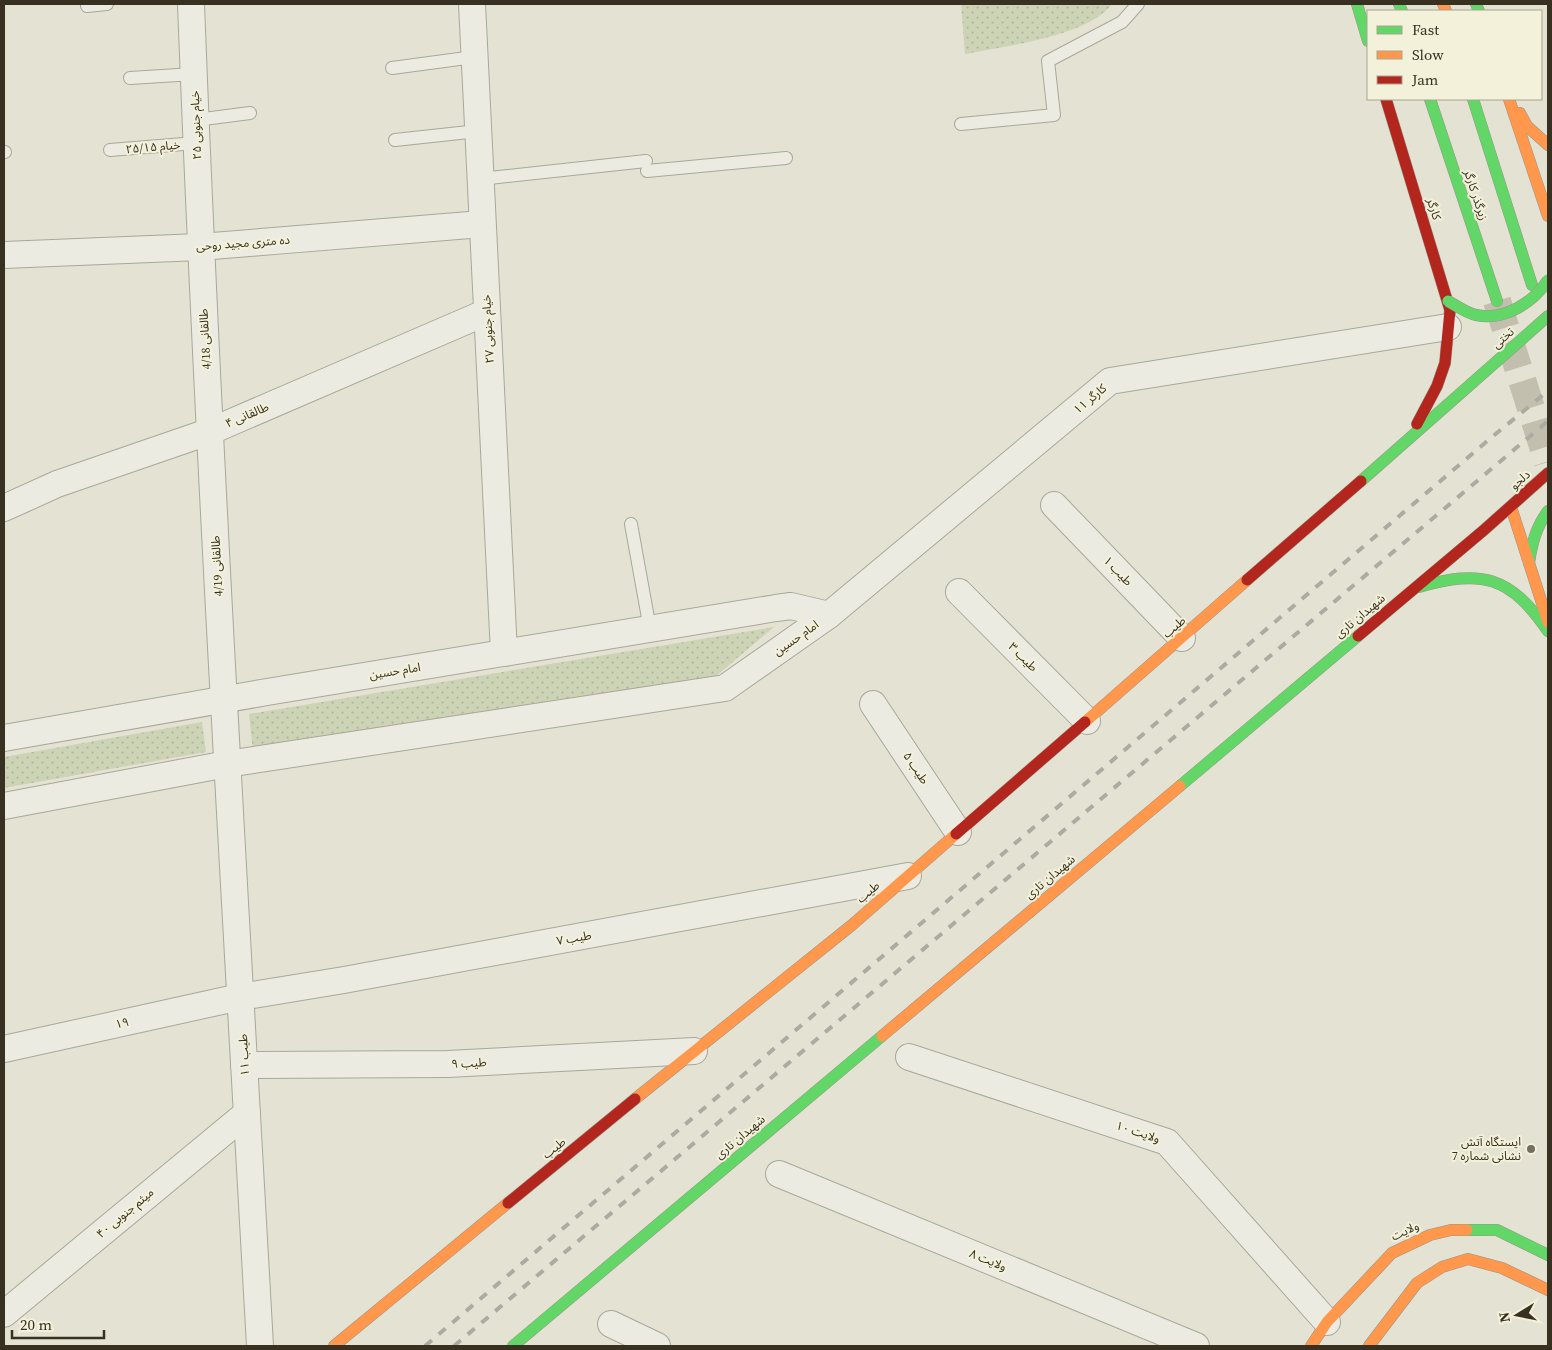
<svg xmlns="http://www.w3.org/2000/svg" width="1552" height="1350" font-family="'Source Serif 4','Noto Sans Arabic',serif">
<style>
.grass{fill:url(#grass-dots)}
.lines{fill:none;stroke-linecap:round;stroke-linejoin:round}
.secondary-tunnel{stroke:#c2bfaf;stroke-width:28;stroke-dasharray:28 14;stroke-linecap:butt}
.lane-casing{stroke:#aaa79a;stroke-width:14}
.street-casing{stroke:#aaa79a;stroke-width:28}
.fast-casing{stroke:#99968a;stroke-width:12}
.slow-casing{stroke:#99968a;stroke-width:12}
.jam-casing{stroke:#99968a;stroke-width:12}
.lane{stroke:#ecebe2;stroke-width:12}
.street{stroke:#ecebe2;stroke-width:26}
.fast{stroke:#63d668;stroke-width:11}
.slow{stroke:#ff974d;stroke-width:11}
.jam{stroke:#b3261e;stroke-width:11}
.rail{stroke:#acaba2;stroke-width:4;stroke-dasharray:9 9;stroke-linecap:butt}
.fast-bridge-casing{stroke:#99968a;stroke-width:12;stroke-linecap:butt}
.fast-bridge{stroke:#63d668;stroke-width:11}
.poi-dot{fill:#746f60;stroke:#f3f1da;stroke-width:2}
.labels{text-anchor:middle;stroke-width:4;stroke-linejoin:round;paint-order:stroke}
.street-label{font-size:12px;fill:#383122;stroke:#f3f1da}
.poi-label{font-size:12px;fill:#383122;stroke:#f3f1da;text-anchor:end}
</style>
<defs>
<pattern id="grass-dots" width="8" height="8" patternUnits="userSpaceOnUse" patternTransform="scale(1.25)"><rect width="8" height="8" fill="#cdd4b6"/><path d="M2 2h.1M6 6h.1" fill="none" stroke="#b1b69c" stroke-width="1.8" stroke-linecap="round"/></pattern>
</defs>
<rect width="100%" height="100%" fill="#e4e2d2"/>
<!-- grass -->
<g class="grass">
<path d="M961,4H1112C1087,37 1004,46 965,54Z"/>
<polygon points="774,627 716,676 253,751 249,714"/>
<polygon points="202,722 206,752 4,788 4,757"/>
</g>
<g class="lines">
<!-- secondary-tunnel -->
<polyline class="secondary-tunnel" points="1497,301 1548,462"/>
<defs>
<g id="lane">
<polyline points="87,6 107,4"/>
<polyline points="392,68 474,57"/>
<polyline points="130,78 194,74"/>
<polyline points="196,120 250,113"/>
<polyline points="961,124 1054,115 1048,61 1122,22 1138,4"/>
<polyline points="395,140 478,131"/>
<polyline points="110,150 196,143"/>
<polyline points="4,152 5,152"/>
<polyline points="647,171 786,158"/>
<polyline points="480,179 646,161"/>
<polyline points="631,524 650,629"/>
</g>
<g id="street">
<path d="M191,4C208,452 235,899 260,1346"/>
<polyline points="472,4 504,653"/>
<polyline points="4,255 200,247 482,224"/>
<polyline points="1054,505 1182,638"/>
<polyline points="4,508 57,484 211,431 487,312"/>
<polyline points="959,592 1087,721"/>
<polyline points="873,704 958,832"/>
<polyline points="4,738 267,692 776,608 791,606 829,615"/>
<polyline points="4,806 227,764 725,688 829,615 1110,381 1448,327"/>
<polyline points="4,1049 240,997 344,980 908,876"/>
<polyline points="909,1057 1167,1142 1327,1322"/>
<polyline points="244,1065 448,1064 694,1051"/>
<polyline points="779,1174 1196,1346"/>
<polyline points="4,1314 247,1113"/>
<polyline points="611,1324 657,1346"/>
</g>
<g id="fast">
<polyline points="1357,4 1368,41"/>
<polyline points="1399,4 1402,11"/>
<polyline points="1476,4 1479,11"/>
<polyline points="1430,99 1497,301"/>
<polyline points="1473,99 1532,285"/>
<polyline points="1361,481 1548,316"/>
<path d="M1529,563C1532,543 1536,527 1548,511"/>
<path d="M1419,587C1482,569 1510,576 1548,631"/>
<polyline points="1180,786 1358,636"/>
<polyline points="1467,1230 1497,1230 1548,1255"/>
<polyline points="513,1346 882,1036"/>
</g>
<g id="slow">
<polyline points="1443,4 1446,11"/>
<polyline points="1509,99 1548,216"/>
<polyline points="1520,113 1527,126 1548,145"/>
<polyline points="1511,507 1548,622"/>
<polyline points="1085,722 1247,580"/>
<polyline points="882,1036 1180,786"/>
<polyline points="635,1099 852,925 956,834"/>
<polyline points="334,1346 508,1203"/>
<polyline points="1311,1346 1327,1322 1392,1253 1430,1235 1451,1230 1467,1230"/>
<polyline points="1369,1346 1417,1283 1442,1267 1468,1259 1502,1268 1548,1290"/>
</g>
<g id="jam">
<polyline points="1386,99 1450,310 1445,363 1437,386 1417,424"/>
<polyline points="1247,580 1361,481"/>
<polyline points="1358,636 1484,530 1548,473"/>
<polyline points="956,834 1085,722"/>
<polyline points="508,1203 635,1099"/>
</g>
</defs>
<!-- lane casing -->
<use href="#lane" class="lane-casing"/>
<!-- street casing -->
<use href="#street" class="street-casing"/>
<!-- fast casing -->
<use href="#fast" class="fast-casing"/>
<!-- slow casing -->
<use href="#slow" class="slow-casing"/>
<!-- jam casing -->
<use href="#jam" class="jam-casing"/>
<!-- lane -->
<use href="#lane" class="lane"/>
<!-- street -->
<use href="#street" class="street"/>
<!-- fast -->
<use href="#fast" class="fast"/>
<!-- slow -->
<use href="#slow" class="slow"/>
<!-- jam -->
<use href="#jam" class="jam"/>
<!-- rail -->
<g class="rail">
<polyline points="425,1346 1492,437 1548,391"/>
<polyline points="454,1346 1548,421"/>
</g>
<defs>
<path id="fast-bridge" d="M1448,301C1457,306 1466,313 1476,315C1504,321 1533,303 1548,280"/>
</defs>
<!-- fast-bridge casing -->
<use href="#fast-bridge" class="fast-bridge-casing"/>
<!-- fast-bridge -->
<use href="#fast-bridge" class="fast-bridge"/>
</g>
<!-- markers -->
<circle class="poi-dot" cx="1531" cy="1149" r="5"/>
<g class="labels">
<!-- street labels -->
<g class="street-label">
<text transform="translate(196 125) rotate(-92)" y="4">خیام جنوبی ۲۵</text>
<text transform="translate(153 147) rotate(-5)" y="4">خیام ۲۵/۱۵</text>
<text transform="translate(1476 195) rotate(72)" y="4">زیرگذر کارگر</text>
<text transform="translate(1434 209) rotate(73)" y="4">کارگر</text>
<text transform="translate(243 243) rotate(-4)" y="4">ده متری مجید روحی</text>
<text transform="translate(488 329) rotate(-93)" y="4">خیام جنوبی ۲۷</text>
<text transform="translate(1503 338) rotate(-42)" y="4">تختی</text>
<text transform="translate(205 339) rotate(-93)" y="4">طالقانی 4/18</text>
<text transform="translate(1090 399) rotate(-40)" y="4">کارگر ۱۱</text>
<text transform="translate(247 415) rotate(-23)" y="4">طالقانی ۴</text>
<text transform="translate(1520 480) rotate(-42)" y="4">دلجو</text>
<text transform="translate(217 566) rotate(-93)" y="4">طالقانی 4/19</text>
<text transform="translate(1118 571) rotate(46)" y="4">طیب ۱</text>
<text transform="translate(1360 616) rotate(-40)" y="4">شهیدان تاری</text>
<text transform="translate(1174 627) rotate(-41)" y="4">طیب</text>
<text transform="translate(796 638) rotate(-35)" y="4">امام حسین</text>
<text transform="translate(1023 657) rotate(45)" y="4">طیب ۳</text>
<text transform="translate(395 671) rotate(-9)" y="4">امام حسین</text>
<text transform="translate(916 768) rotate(56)" y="4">طیب ۵</text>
<text transform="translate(1050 877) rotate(-40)" y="4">شهیدان تاری</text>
<text transform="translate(868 892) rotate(-41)" y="4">طیب</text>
<text transform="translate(574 938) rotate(-10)" y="4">طیب ۷</text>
<text transform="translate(122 1023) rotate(-13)" y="4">۱۹</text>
<text transform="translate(244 1055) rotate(-93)" y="4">طیب ۱۱</text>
<text transform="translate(469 1063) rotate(-3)" y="4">طیب ۹</text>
<text transform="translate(1138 1132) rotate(18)" y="4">ولایت ۱۰</text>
<text transform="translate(740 1137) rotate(-40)" y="4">شهیدان تاری</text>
<text transform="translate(554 1148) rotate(-39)" y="4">طیب</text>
<text transform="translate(125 1213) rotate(-40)" y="4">میثم جنوبی ۴۰</text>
<text transform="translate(1405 1231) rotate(-25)" y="4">ولایت</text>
<text transform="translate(988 1260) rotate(22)" y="4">ولایت ۸</text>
</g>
<!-- poi labels -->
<g class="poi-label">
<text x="1521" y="1146">ایستگاه آتش<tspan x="1521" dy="14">نشانی شماره 7</tspan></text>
</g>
</g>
<!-- border -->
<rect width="1552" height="1350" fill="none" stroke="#383122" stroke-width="10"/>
<!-- legend -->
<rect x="1367" y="10" width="175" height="90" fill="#f3f1da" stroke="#a8a490"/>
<rect x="1377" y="26" width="25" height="8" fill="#63d668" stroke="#a8a490"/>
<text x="1412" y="35" font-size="15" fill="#383122">Fast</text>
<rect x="1377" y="51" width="25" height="8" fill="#ff974d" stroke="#a8a490"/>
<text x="1412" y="60" font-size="15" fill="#383122">Slow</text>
<rect x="1377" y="76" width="25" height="8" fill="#b3261e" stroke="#a8a490"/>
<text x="1412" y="85" font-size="15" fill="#383122">Jam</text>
<!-- north arrow -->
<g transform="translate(1517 1315) rotate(260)" stroke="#f3f1da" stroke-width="4" paint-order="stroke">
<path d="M0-4L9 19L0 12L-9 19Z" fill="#383122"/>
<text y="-8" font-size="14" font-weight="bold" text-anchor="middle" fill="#383122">N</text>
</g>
<!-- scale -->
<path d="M12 1330v8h92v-8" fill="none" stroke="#383122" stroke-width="2.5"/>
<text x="20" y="1330" font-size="15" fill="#383122" stroke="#f3f1da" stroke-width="4" paint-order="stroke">20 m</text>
</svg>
